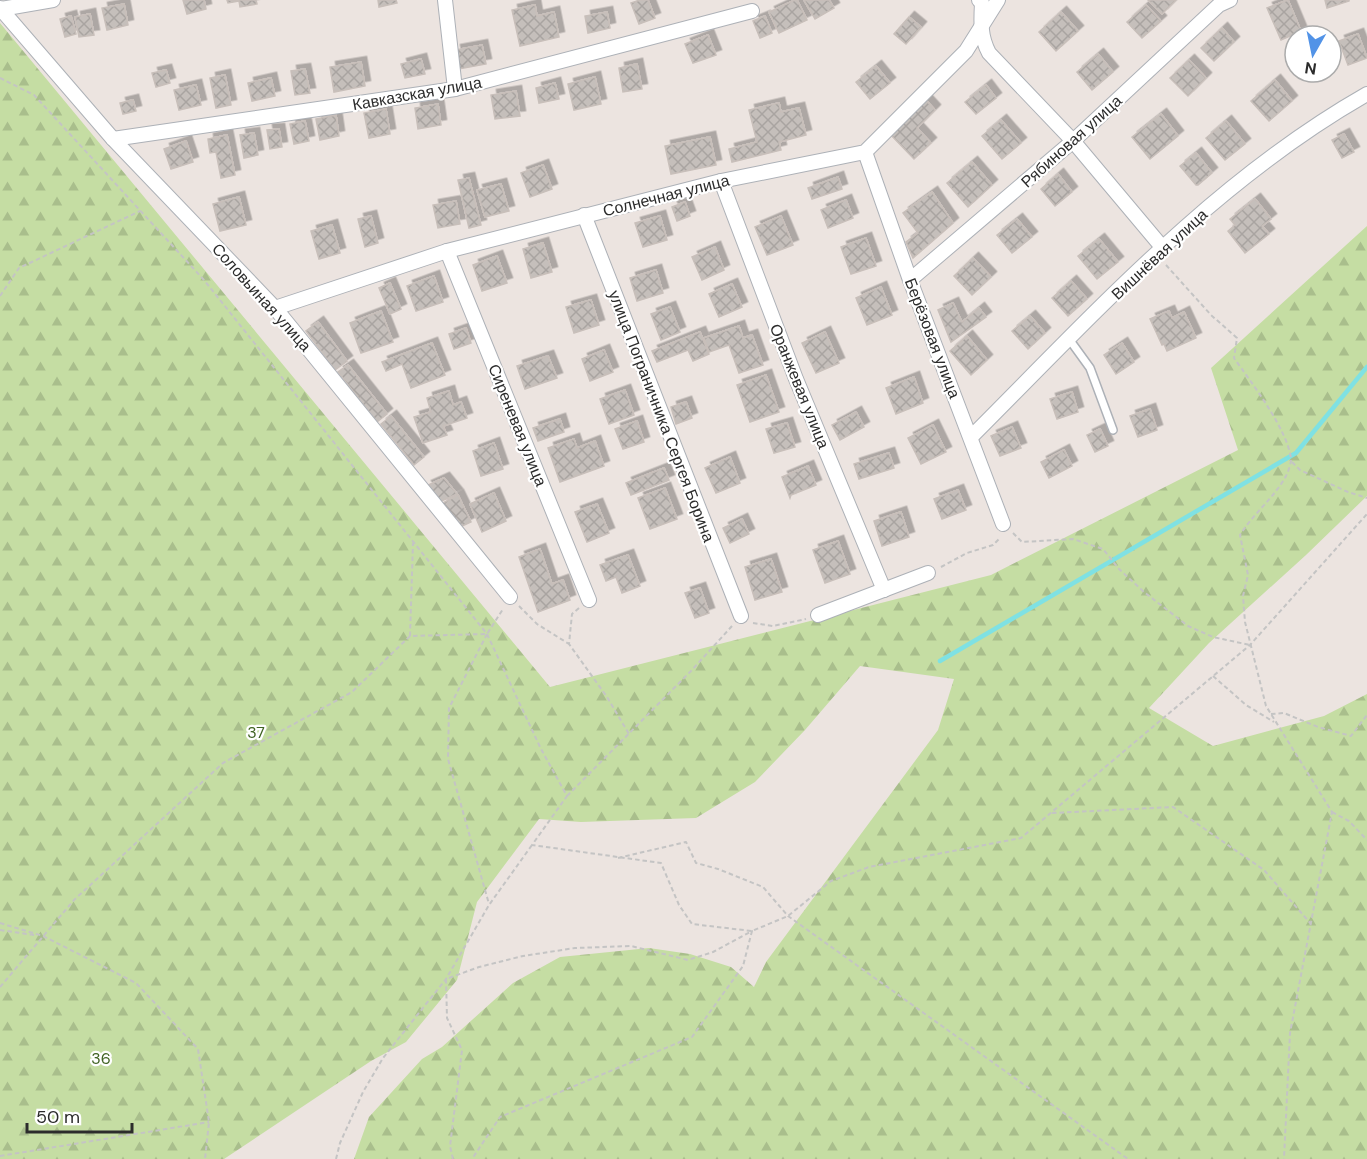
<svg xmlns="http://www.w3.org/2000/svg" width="1367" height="1159" font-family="'DM Sans',sans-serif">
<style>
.forest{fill:url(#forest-firs)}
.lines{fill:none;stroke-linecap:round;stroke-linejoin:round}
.stream{stroke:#7fe1e3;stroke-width:4.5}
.building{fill:url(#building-cross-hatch);stroke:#c8bfba;stroke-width:1.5;filter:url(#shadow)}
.lane-casing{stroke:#adb1b7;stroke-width:10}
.street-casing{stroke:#adb1b7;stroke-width:16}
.path{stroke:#c4c4c4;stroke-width:2;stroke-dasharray:4.5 3;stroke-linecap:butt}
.lane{stroke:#fff;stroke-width:7}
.street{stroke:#fff;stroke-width:14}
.labels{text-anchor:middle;stroke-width:4.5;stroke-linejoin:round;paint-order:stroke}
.street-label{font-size:16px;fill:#2c2c2c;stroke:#fff}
.park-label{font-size:16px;fill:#406323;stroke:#fff}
</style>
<defs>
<pattern id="forest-firs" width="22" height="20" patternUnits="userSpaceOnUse" patternTransform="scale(1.5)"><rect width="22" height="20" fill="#c5dda3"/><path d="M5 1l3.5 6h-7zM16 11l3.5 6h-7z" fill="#a9be8c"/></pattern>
<pattern id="building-cross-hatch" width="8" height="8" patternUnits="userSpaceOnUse" patternTransform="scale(1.5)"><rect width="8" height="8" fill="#c5bfbb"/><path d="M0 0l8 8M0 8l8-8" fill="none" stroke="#a9a4a1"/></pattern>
<filter id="shadow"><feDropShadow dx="5.5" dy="-5.5" stdDeviation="0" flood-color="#0004"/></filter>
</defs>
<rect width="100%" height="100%" fill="#ece4e0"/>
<!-- forest -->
<polygon class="forest" points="0,23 550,687 991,575 1238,450 1211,368 1367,226 1367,496 1306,555 1209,643 1149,708 1213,746 1324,716 1367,694 1367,1159 354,1159 369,1117 422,1059 442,1047 513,983 560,957 649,948 690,954 731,967 754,987 766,962 938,730 954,679 860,666 805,730 755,782 696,818 581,822 539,819 477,902 457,980 406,1042 371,1061 224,1159 0,1159"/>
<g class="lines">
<!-- stream -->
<polyline class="stream" points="940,661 1296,453 1367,367"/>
</g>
<!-- building -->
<g class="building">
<polygon points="183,0 204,0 206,9 187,14"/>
<polygon points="227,0 256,0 257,4 240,7 239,1 228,3"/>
<polygon points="378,0 396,0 397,3 379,7"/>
<polygon points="640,0 648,0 655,18 639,24 631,3"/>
<polygon points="795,0 797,0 807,20 779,33 769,12"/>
<polygon points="804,0 829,0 834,8 815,19"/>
<polygon points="1148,0 1176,0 1162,14"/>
<polygon points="1288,0 1301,31 1281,40 1267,8"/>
<polygon points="1325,0 1349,0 1349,1 1327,8"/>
<polygon points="124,4 128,25 107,30 102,8"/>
<polygon points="535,5 537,16 554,12 559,37 520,46 512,10"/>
<polygon points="1146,5 1161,21 1142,38 1127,22"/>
<polygon points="607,12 610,28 588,33 585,16"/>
<polygon points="1061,12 1078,31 1056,51 1039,32"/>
<polygon points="90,14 94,35 79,37 75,17"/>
<polygon points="71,16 76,34 65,37 60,19"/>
<polygon points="765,16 772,33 760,38 753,21"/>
<polygon points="909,17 921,27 906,44 894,34"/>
<polygon points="1222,28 1234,42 1214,61 1201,48"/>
<polygon points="1358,34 1367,58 1348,65 1339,41"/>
<polygon points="708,35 716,55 693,63 685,44"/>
<polygon points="482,45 486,64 459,69 455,50"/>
<polygon points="1098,54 1113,72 1092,90 1077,72"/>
<polygon points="421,59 425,74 405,78 401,64"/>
<polygon points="1189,60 1206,78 1188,96 1170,78"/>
<polygon points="361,62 365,86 334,92 330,67"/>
<polygon points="637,64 642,89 623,92 619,68"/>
<polygon points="876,66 890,83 870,99 856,82"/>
<polygon points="305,69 310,93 295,95 291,71"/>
<polygon points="166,70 170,83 156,87 152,73"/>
<polygon points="225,75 231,105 216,108 210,78"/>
<polygon points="595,77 601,104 574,110 568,84"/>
<polygon points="271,78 275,96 252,101 248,83"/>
<polygon points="1275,80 1292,101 1269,121 1251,101"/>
<polygon points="555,83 559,99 539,103 536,88"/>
<polygon points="196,85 201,105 179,110 174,90"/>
<polygon points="986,85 996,98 976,114 965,102"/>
<polygon points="516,91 520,116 495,119 491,95"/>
<polygon points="924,98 935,110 917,128 931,143 914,159 888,132"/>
<polygon points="133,100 136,111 123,114 120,103"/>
<polygon points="779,103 781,112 799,108 806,135 779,142 781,150 732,162 729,149 757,142 749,110"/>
<polygon points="438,104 441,125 418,129 415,108"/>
<polygon points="386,109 390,134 369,138 364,113"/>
<polygon points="1161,114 1178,136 1150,159 1132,137"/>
<polygon points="336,115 339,136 320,140 316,119"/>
<polygon points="1001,120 1021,143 1002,159 982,136"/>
<polygon points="305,121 309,141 294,144 290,124"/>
<polygon points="1226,121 1245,144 1225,160 1206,138"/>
<polygon points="279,129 282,147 270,149 267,130"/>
<polygon points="254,133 258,155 244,158 240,135"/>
<polygon points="1344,134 1354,152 1342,158 1332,140"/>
<polygon points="227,135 235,175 221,178 216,152 210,153 208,139"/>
<polygon points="710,137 716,165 671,174 665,146"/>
<polygon points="186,141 193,162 171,169 164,149"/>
<polygon points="1196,153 1212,173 1198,185 1196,185 1180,166"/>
<polygon points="972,162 992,185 968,207 947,183"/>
<polygon points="543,165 552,189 530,197 521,173"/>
<polygon points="1058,174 1072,192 1055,206 1041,189"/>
<polygon points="838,177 842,189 812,199 808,188"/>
<polygon points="469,178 481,225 469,228 458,180"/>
<polygon points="501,184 509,211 485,217 477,190"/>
<polygon points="932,192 953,223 913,258 906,242 918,233 903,213"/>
<polygon points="239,197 246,225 220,231 213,204"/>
<polygon points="1255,199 1271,219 1262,226 1269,234 1245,253 1228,231 1235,225 1230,219"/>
<polygon points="846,200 853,218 828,228 821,210"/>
<polygon points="456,201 460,224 438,228 433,205"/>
<polygon points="685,202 690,216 677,221 672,207"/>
<polygon points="371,216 378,243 365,247 358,219"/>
<polygon points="660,216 667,240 643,247 635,223"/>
<polygon points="781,216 793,245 767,255 755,227"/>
<polygon points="1017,219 1032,237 1012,253 997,235"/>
<polygon points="332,225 340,253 319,259 311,231"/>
<polygon points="866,238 876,266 851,274 841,247"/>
<polygon points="1099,239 1118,262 1097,279 1078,256"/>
<polygon points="543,243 552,272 531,278 523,249"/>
<polygon points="715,247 724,270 702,280 692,257"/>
<polygon points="497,256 507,283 482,291 473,265"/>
<polygon points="973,258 991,277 972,295 954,276"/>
<polygon points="656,270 663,293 637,301 630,278"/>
<polygon points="434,276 443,302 416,311 407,286"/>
<polygon points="1071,281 1087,299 1068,316 1052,298"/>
<polygon points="390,283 401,309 390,314 379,288"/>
<polygon points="732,284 742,307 719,317 709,294"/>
<polygon points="881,287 892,315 867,325 856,298"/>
<polygon points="591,300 599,325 574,333 566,307"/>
<polygon points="953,303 962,322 979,308 986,317 951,342 938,310"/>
<polygon points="670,307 680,332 661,340 651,314"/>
<polygon points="381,311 393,342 361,353 350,323"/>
<polygon points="1169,311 1172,318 1184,312 1196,338 1167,351 1164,344 1162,345 1150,319"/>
<polygon points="1030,316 1045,333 1028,349 1012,331"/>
<polygon points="318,322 347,361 335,370 306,331"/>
<polygon points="739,326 743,338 752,335 763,365 739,373 729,345 709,352 704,338"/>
<polygon points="466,328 471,343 454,349 449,334"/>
<polygon points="700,332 709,354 693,361 688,350 657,362 652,351"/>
<polygon points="825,332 839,363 816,373 802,343"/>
<polygon points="967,336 987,360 971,375 950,351"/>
<polygon points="432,343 445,375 411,388 402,364 386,371 382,362"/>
<polygon points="1122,343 1134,362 1116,374 1104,355"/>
<polygon points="604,350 613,372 590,381 582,359"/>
<polygon points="548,356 557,378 525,389 517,366"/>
<polygon points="348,365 387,414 377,422 338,372"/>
<polygon points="766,375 779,412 750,422 737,385"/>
<polygon points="914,377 923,403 896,414 886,388"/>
<polygon points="625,390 634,415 609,424 600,399"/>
<polygon points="449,391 453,405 461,402 467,418 443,426 447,435 423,443 414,417 431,412 427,398"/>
<polygon points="1072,392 1078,412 1057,419 1050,399"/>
<polygon points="686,402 692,418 676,424 671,407"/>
<polygon points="1150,409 1157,430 1138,437 1130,416"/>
<polygon points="856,412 864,427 840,440 832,425"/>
<polygon points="391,416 424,457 414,465 381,424"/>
<polygon points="560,419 564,432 538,441 533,428"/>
<polygon points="637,421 644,442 623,449 615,429"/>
<polygon points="787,423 795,447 774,453 766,429"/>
<polygon points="933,425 946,452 921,464 908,438"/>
<polygon points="1012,427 1021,448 1000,456 991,436"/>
<polygon points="1100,429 1108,446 1095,452 1087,435"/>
<polygon points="574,439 577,448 595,441 604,466 560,482 548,448"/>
<polygon points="494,443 503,469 481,476 473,451"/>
<polygon points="1064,450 1072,466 1049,478 1041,462"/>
<polygon points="889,453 894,468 859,479 854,464"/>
<polygon points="730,457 740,483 716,493 705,468"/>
<polygon points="808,466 816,485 791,495 790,498 782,477"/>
<polygon points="664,468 669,480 631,495 626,483"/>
<polygon points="444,478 457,494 439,502 426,486"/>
<polygon points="665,488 677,519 650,529 638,498"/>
<polygon points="958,490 966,510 942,519 934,499"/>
<polygon points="494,493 506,521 482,532 470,504"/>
<polygon points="458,495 471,522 460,527 441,504"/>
<polygon points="597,504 609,533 587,542 575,512"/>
<polygon points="901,512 909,537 882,546 874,521"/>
<polygon points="742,519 749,534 730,543 723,528"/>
<polygon points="838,541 850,574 825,583 813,550"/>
<polygon points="540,549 552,584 563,580 570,600 538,612 519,557"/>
<polygon points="628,555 640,586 622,593 616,577 606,581 600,565"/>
<polygon points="771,559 782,592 755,600 745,567"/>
<polygon points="700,588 709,613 695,618 685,593"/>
</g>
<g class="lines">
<defs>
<polyline id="lane" points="1069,339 1090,368 1113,430"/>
<g id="street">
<polyline points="445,0 455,89"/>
<path d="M979,0L982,3C981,21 980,36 989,53L1073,141L1162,247"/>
<polyline points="0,8 113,139 275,308 510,597"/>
<polyline points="1,9 53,0"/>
<polyline points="113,139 455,89 752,11"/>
<polyline points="865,152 910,280 1003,524"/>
<polyline points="721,181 796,379 884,590"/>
<polyline points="584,215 741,616"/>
<polyline points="447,251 589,600"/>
<polyline points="910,280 1073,141 1219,5 1230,0"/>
<polyline points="275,308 447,251 721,181 865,152 966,51 998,0"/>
<path d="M971,437C1094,314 1214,181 1367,94"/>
<polyline points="818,615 928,573"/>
</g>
</defs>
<!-- lane casing -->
<use href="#lane" class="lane-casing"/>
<!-- street casing -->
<use href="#street" class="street-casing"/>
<!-- path -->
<g class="path">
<polyline points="0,78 34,95 204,280 487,634 541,749 567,796 532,845 661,863 679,905 692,924 752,931 788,916 831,881 869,867 1021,838 1250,645 1367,514"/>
<path d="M1166,265L1211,315L1237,338L1234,358C1251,382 1288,430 1291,459C1291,464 1288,472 1286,476C1274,498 1253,514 1240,535L1248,575L1243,596L1245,622L1266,706L1332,812L1290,1033L1284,1159"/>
<polyline points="0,296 19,268 140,211"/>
<polyline points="1292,462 1300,470 1348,492 1367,498"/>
<polyline points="1013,533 1022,542 1073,539 1103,549 1119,569 1144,592 1188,626 1213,637 1250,645"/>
<polyline points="941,567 967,553 993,545 1000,538"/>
<polyline points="519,606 537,624 569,644"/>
<polyline points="579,608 572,614 569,644 607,697 629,734"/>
<polyline points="753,623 773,626 806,619"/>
<polyline points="487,634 449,708 448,759 489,904"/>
<polyline points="410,636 413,543"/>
<polyline points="1213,676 1246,705 1274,722"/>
<polyline points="1271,714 1284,713 1318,727 1351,736 1367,715"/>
<polyline points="567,796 691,671 732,626"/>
<polyline points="1332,812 1349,821 1367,840"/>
<polyline points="1052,813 1173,807 1264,870 1311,924"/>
<polyline points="618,858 686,842 696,863 718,869 763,887 788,916 1128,1159"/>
<polyline points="0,923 43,936 136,983 198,1049 209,1122 205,1159"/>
<polyline points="0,930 34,935"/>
<polyline points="0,987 74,900 223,763 352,692 410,636 487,634 503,609"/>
<polyline points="0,1156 209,1122"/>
<polyline points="336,1159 340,1143 363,1092 383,1058 446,979 489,905 532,845"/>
<polyline points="453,1159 450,1146 462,1050 447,1018 446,979 479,967 523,956 575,948 631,946 688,960 713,952 752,931 743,966 692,1037 500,1117 472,1159"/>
</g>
<!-- lane -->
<use href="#lane" class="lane"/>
<!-- street -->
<use href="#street" class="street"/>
</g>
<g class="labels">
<!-- street labels -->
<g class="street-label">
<text transform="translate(417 93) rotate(-10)" y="6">Кавказская улица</text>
<text transform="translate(1071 141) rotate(-42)" y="6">Рябиновая улица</text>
<text transform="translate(666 195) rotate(-14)" y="6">Солнечная улица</text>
<text transform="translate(1159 254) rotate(-43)" y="6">Вишнёвая улица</text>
<text transform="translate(262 297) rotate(48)" y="6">Соловьиная улица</text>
<text transform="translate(933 338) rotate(69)" y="6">Берёзовая улица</text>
<text transform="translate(800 386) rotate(68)" y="6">Оранжевая улица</text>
<text transform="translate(662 416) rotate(69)" y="6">улица Пограничника Сергея Борина</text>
<text transform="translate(518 425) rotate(68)" y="6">Сиреневая улица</text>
</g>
<!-- park labels -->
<g class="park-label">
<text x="256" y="738">37</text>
<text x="101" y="1064">36</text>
</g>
</g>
<!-- north arrow -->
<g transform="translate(1313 54) rotate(189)"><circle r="28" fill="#ffffff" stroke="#ababab" stroke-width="1.5"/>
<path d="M0-4.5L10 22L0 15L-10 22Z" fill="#5293e7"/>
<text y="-9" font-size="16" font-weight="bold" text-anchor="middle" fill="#2c2c2c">N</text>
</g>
<!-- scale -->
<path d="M27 1123v9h105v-9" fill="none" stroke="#2c2c2c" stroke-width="3"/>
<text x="36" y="1123" font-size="18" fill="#2c2c2c" stroke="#ffffff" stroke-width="4.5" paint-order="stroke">50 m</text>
</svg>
